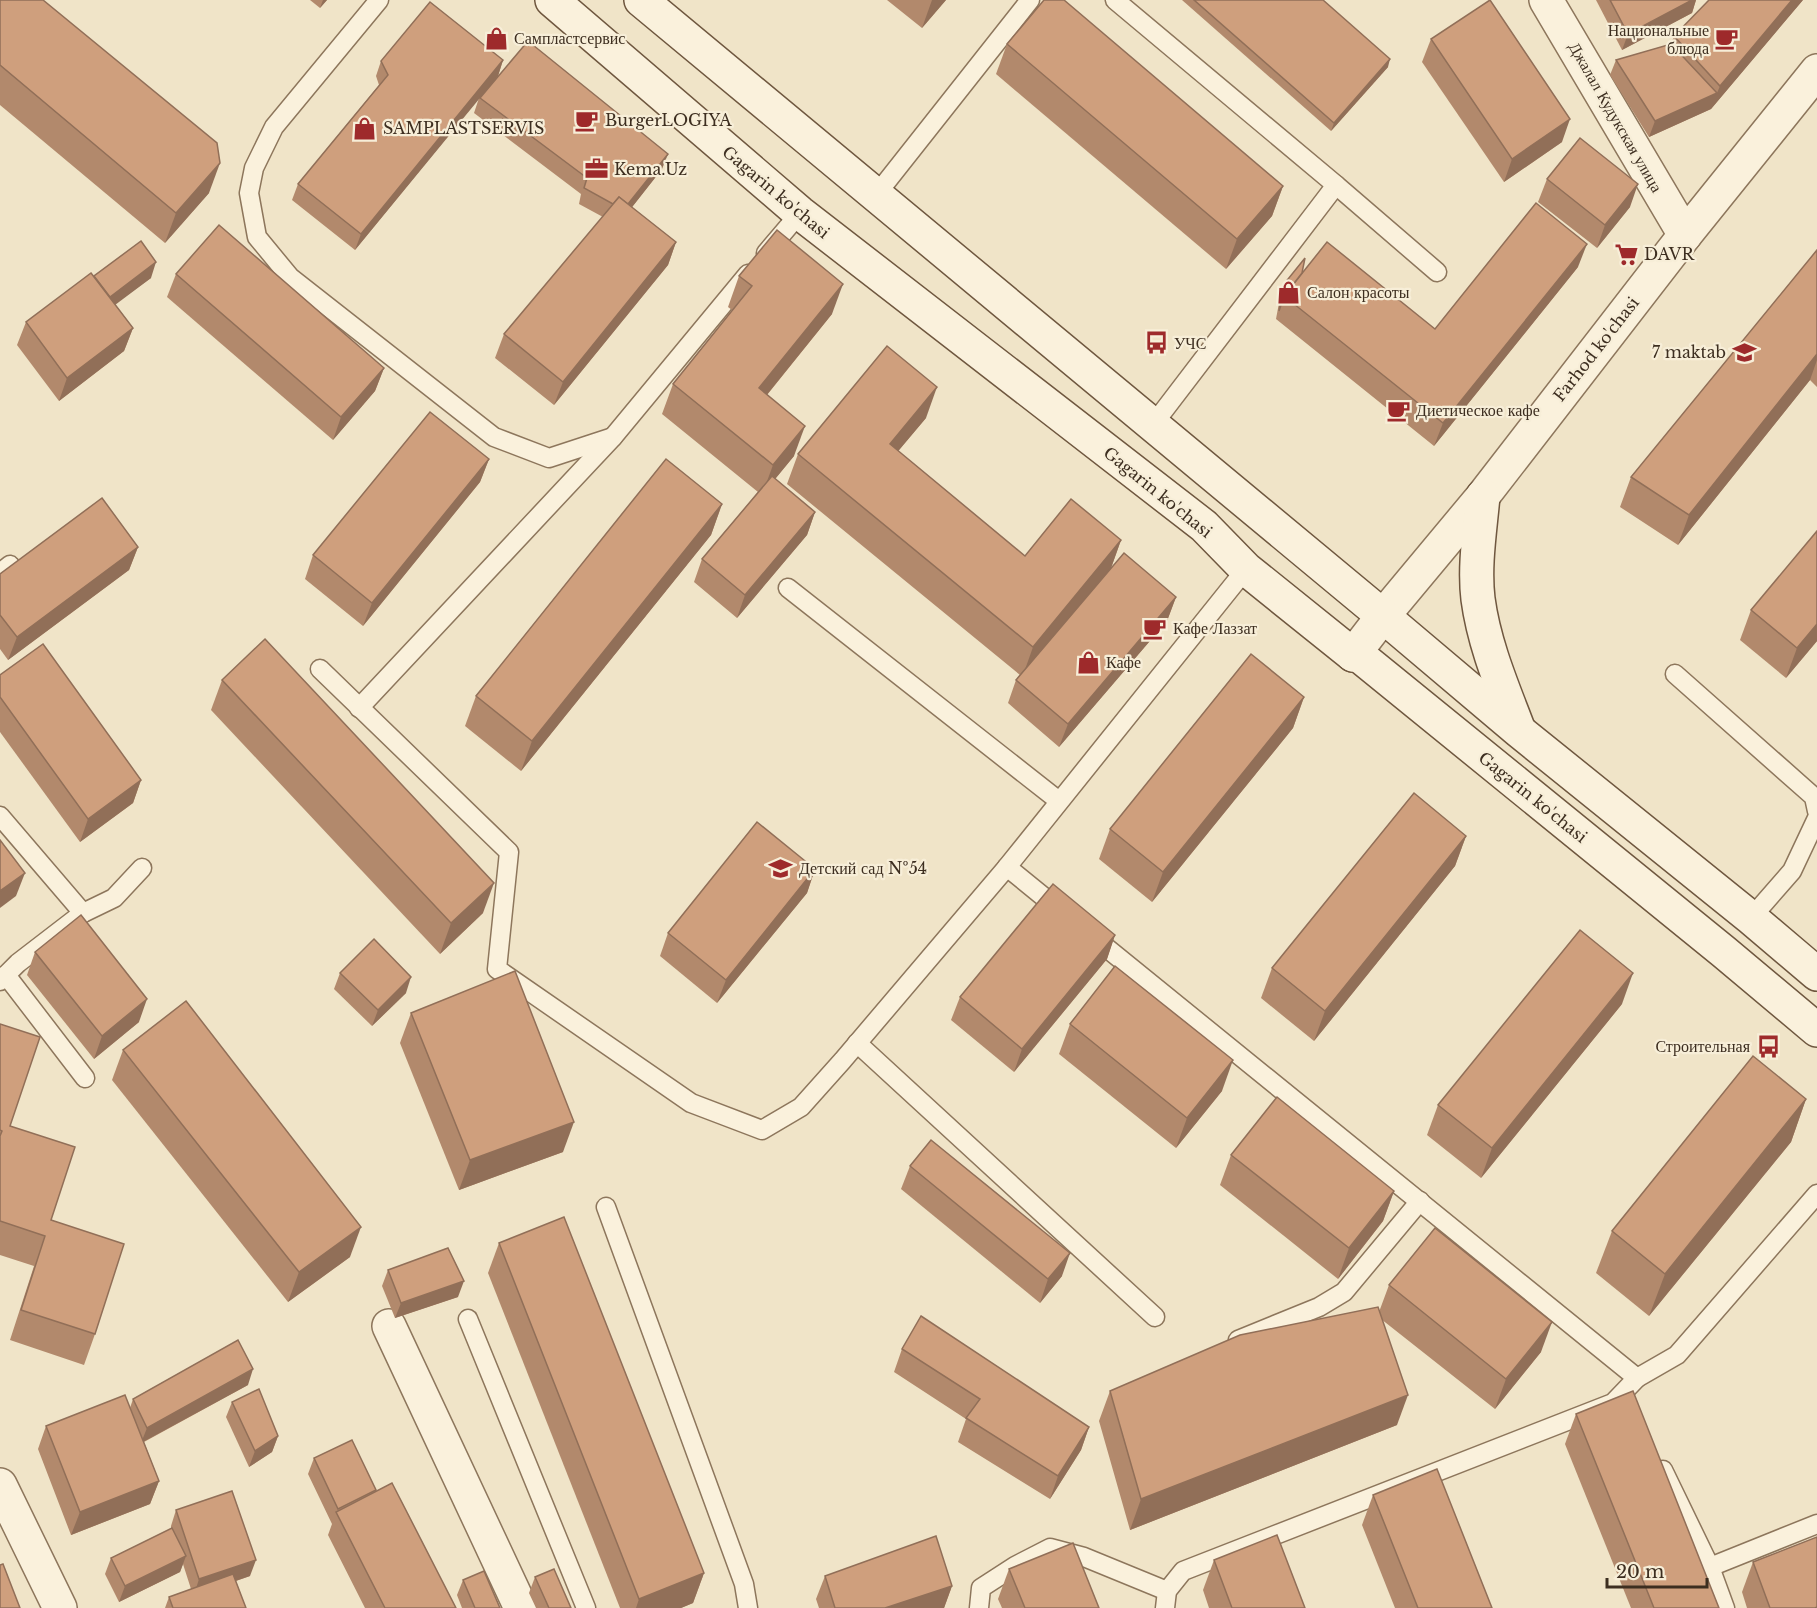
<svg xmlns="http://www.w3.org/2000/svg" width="1817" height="1608" font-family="'Libre Baskerville',serif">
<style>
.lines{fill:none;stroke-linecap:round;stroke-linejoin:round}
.service-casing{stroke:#8d765c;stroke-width:21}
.minor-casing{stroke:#8d765c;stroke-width:36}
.tertiary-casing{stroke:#8d765c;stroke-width:36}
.secondary-casing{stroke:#6f573f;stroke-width:36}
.service{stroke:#faf1dc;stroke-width:18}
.minor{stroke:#faf1dc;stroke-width:33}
.tertiary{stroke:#faf1dc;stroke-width:33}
.secondary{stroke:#faf1dc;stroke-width:33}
.wall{fill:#b2896c}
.shaded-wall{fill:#916f58}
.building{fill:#cf9f7d;stroke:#916f58;stroke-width:1.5}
.labels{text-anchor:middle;stroke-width:4.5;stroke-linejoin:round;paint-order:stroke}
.poi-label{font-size:16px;fill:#3d2e20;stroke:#f7eed8;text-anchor:start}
.street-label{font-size:16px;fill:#3d2e20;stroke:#f7eed8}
</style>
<rect width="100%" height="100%" fill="#f0e4c8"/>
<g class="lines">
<defs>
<g id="service">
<polyline points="379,0 274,127 254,168 249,193 257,237 290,277 494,437 549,458 613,437"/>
<polyline points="1115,0 1336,185 1152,426"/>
<polyline points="1336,185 1437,272"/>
<polyline points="876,195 1030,0"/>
<polyline points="766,253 800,213"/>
<polyline points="0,573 10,565"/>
<polyline points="788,588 1059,801"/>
<polyline points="320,669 509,852 497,969 691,1103 762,1130 801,1107 843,1060 1007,867 1246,569"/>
<polyline points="1675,674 1814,797 1817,811"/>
<polyline points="359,708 613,437 748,274"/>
<polyline points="0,816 83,913"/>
<polyline points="1007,867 1061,911"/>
<polyline points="1751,918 1792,871 1817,818"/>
<polyline points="1092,936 1637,1378 1613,1403 1183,1571 1167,1591 1165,1608"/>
<polyline points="6,975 85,1078"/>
<polyline points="0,981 18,963 83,913 114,898 142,868"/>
<polyline points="857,1043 1155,1317"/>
<polyline points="606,1207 744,1584 748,1608"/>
<polyline points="468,1319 586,1608"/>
<polyline points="1238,1340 1319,1307 1344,1292 1420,1201"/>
<polyline points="1637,1378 1677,1355 1817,1194"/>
<polyline points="1663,1470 1710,1567 1725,1608"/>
<polyline points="1710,1567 1817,1524"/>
<polyline points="979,1608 981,1588 1015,1566 1050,1548 1084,1557 1167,1591"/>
</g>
<g id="minor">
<polyline points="1546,0 1685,235"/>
<polyline points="389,1326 521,1608"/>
<polyline points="0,1485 60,1608"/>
</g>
<polyline id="tertiary" points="1353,655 1383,616 1483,496 1685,235 1817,71"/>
<g id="secondary">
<polyline points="552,0 800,213 1204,526 1246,569 1353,655 1356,653 1724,952 1817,1030"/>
<polyline points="641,0 1383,616 1519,731 1751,918 1817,974"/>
<path d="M1483,496C1480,530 1474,566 1478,599C1484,644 1502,686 1518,728"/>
</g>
</defs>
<!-- service casing -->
<use href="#service" class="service-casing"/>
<!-- minor casing -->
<use href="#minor" class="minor-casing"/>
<!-- tertiary casing -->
<use href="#tertiary" class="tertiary-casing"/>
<!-- secondary casing -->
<use href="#secondary" class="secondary-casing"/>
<!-- service -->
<use href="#service" class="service"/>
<!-- minor -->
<use href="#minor" class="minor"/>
<!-- tertiary -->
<use href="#tertiary" class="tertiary"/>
<!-- secondary -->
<use href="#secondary" class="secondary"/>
</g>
<!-- wall -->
<g class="wall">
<polygon points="0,0 209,193 165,243 0,105"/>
<polygon points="310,0 327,0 320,8"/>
<polygon points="887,0 946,0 922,28"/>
<polygon points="1182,0 1323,0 1388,67 1331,131"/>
<polygon points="1596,0 1696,0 1692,13 1622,50"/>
<polygon points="1803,0 1711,109 1649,137 1610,75 1616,60 1671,44 1674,36"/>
<polygon points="1431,39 1562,142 1504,182 1422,62"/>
<polygon points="1007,44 1283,186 1272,216 1226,269 996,74"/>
<polygon points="503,60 498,76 662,169 632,207 676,242 668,265 554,405 495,358 504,334 603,217 579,204 581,194 474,113 479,98 355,250 292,200 298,184 379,85 376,76 381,61"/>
<polygon points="1547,179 1630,207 1597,248 1538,202"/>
<polygon points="1817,250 1817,387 1810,380 1678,545 1620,507 1631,477"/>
<polygon points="1578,267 1434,446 1276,319 1281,292 1284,284 1302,273 1435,329"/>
<polygon points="176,274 384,368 375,391 333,440 167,297"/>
<polygon points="94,276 151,278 115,304 133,328 124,351 59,401 17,345 26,322"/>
<polygon points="739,276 832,314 767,395 794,456 775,479 815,512 807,535 737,618 694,582 702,559 758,492 662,414 673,384 732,310 728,307"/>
<polygon points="926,418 898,451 1025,556 1121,540 1111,568 1176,597 1167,621 1059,747 1008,703 1016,680 1020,675 787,484 798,454"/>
<polygon points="489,459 480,482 363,626 305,579 313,555"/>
<polygon points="722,504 711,535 521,771 465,726 476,696"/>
<polygon points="138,547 129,570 8,660 0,649 0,574"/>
<polygon points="1751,610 1817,641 1786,678 1740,640"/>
<polygon points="0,675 141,780 133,803 80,842 0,732"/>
<polygon points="222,680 483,913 440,954 211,710"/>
<polygon points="1304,697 1293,728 1152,902 1099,859 1110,829"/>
<polygon points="1466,836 1455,866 1314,1041 1261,998 1272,968"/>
<polygon points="815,869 807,893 717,1003 660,956 668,933"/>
<polygon points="1115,935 1107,959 1014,1072 951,1020 960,997"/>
<polygon points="35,952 139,1022 94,1059 27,975"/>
<polygon points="340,973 406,993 372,1026 334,989"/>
<polygon points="1622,1004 1481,1178 1427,1135 1438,1105"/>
<polygon points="411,1013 563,1152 459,1190 400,1043"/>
<polygon points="0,1024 10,1126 51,1220 95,1334 84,1365 10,1340 34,1266 0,1255"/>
<polygon points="1070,1024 1222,1091 1176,1148 1059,1054"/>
<polygon points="123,1050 350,1257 288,1302 112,1080"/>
<polygon points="1806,1099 1791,1142 1649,1316 1596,1273 1612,1231"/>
<polygon points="1231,1155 1394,1191 1383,1221 1338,1279 1220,1185"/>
<polygon points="910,1166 1062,1276 1040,1303 901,1189"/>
<polygon points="499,1243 704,1573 693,1603 681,1608 620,1608 488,1273"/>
<polygon points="388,1270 458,1297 395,1318 382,1286"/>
<polygon points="1389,1285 1541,1352 1495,1409 1381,1319 1397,1425 1130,1530 1099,1421 1110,1391 1379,1312"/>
<polygon points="902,1349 1089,1427 1081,1450 1050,1499 958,1442 966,1419 894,1372"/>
<polygon points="248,1385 144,1442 159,1481 150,1504 71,1535 38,1449 46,1426 130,1408 133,1399"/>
<polygon points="232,1402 278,1436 272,1452 249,1467 226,1417"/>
<polygon points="1576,1414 1719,1608 1631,1608 1565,1444"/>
<polygon points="314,1458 376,1490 456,1608 365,1608 328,1535 332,1524 308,1474"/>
<polygon points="1373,1495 1492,1608 1395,1608 1362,1525"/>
<polygon points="176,1510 250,1576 236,1581 246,1608 165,1608 169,1597 191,1589 183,1564 180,1572 119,1602 105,1574 111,1558 171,1529 171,1526"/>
<polygon points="1214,1560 1305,1608 1209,1608 1203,1590"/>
<polygon points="1753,1562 1817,1608 1747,1608 1742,1592"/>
<polygon points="1009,1569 1099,1608 1002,1608 998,1599"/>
<polygon points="825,1576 952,1586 944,1608 819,1608 816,1599"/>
<polygon points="535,1577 571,1608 536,1608 529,1593"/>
<polygon points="463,1580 500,1608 462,1608 457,1595"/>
</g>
<!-- shaded-wall -->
<g class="shaded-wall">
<polygon points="323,0 327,0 320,8"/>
<polygon points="932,0 946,0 922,28"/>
<polygon points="1692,0 1696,0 1692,13 1622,50 1628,34"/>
<polygon points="1792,0 1803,0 1711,109 1649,137 1655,121 1717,93 1720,86"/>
<polygon points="1390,59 1388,67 1331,131 1334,123"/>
<polygon points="503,60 498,76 355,250 361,234"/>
<polygon points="1570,119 1562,142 1504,182 1512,159"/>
<polygon points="668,154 662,169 618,225 623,209"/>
<polygon points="220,163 209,193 165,243 176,213"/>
<polygon points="1638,184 1630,207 1597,248 1605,225"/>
<polygon points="1283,186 1272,216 1226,269 1237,239"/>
<polygon points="676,242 668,265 554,405 563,382"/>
<polygon points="1587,244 1578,267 1434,446 1443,423"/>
<polygon points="156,262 151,278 99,317 104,301"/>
<polygon points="843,284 832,314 748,418 759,388"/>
<polygon points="133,328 124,351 59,401 67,378"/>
<polygon points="1817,354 1817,360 1810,380 1678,545 1689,515"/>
<polygon points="384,368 375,391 333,440 341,417"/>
<polygon points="937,387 926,418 879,474 890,444"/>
<polygon points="805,426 794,456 762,495 773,465"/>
<polygon points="489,459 480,482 363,626 372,603"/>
<polygon points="722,504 711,535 521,771 532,741"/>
<polygon points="815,512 807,535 737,618 745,595"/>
<polygon points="1121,540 1110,571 1022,678 1033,647"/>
<polygon points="138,547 129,570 8,660 17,637"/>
<polygon points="1176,597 1167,621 1059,747 1068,724"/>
<polygon points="1817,624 1817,641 1786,678 1797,648"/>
<polygon points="1304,697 1293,728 1152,902 1163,872"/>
<polygon points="141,780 133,803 80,842 88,819"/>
<polygon points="1466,836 1455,866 1314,1041 1325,1011"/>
<polygon points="815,869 807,893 717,1003 726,980"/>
<polygon points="25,873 16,896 0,908 0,891"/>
<polygon points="494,883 483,913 440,954 451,923"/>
<polygon points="1115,935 1107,959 1014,1072 1022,1049"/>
<polygon points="1633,973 1622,1004 1481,1178 1492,1148"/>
<polygon points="411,977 406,993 372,1026 378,1010"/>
<polygon points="147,999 139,1022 94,1059 102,1036"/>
<polygon points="1233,1060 1222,1091 1176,1148 1187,1118"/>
<polygon points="1806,1099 1791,1142 1649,1316 1665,1274"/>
<polygon points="574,1122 563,1152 459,1190 470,1160"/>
<polygon points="1394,1191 1383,1221 1338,1279 1349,1248"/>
<polygon points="361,1227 350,1257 288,1302 299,1272"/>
<polygon points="1070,1253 1062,1276 1040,1303 1048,1279"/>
<polygon points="464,1281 458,1297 395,1318 401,1303"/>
<polygon points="1552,1322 1541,1352 1495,1409 1506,1379"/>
<polygon points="253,1369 248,1385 141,1443 147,1428"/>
<polygon points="1408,1395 1397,1425 1130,1530 1141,1499"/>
<polygon points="1089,1427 1081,1450 1050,1499 1058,1476"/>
<polygon points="278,1436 272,1452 249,1467 255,1451"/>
<polygon points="159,1481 150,1504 71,1535 80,1512"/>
<polygon points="186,1556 180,1572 119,1602 125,1586"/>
<polygon points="256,1560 250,1576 194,1595 199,1579"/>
<polygon points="704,1573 693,1603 681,1608 636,1608 639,1599"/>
<polygon points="952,1586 944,1608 885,1608"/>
</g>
<!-- building -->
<g class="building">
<polygon points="0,0 43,0 217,143 220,163 176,213 0,65"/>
<polygon points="1044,0 1064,0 1283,186 1237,239 1007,44"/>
<polygon points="1194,0 1323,0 1390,59 1334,123"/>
<polygon points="1490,0 1570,119 1512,159 1431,39"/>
<polygon points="1610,0 1692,0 1628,34"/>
<polygon points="1709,0 1792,0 1720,86 1674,36"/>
<polygon points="430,2 503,60 361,234 298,184 388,75 381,61"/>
<polygon points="528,41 668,154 628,204 619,197 613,204 584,188 587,178 480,98"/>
<polygon points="1671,44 1717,93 1655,121 1616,60"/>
<polygon points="1580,138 1638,184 1605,225 1547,179"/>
<polygon points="619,197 676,242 563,382 504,334"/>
<polygon points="1536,203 1587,244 1443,423 1284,296 1327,242 1435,329"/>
<polygon points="219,225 384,368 341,417 176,274"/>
<polygon points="777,230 843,284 759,388 805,426 773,465 673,384 752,286 739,276"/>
<polygon points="141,241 156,262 110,297 94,276"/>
<polygon points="1817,250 1817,354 1689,515 1631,477"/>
<polygon points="1305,258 1302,273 1284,296 1279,311 1284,284"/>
<polygon points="91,273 133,328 67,378 26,322"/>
<polygon points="887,346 937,387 890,444 1025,556 1071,499 1121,540 1033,647 798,454"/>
<polygon points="430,412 489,459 372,603 313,555"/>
<polygon points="666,459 722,504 532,741 476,696"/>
<polygon points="772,476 815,512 745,595 702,559"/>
<polygon points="102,498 138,547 17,637 0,615 0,574"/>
<polygon points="1817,531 1817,624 1797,648 1751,610"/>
<polygon points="1124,553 1176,597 1068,724 1016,680"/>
<polygon points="265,639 494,883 451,923 222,680"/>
<polygon points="43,644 141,780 88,819 0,697 0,675"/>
<polygon points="1251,654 1304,697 1163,872 1110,829"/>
<polygon points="1414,793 1466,836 1325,1011 1272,968"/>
<polygon points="757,822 815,869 726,980 668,933"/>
<polygon points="0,840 25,873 0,891"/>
<polygon points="1053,884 1115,935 1022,1049 960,997"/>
<polygon points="81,915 147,999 102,1036 35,952"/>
<polygon points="1580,930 1633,973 1492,1148 1438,1105"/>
<polygon points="374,939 411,977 378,1010 340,973"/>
<polygon points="1115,966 1233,1060 1187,1118 1070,1024"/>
<polygon points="515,971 574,1122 470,1160 411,1013"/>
<polygon points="186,1001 361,1227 299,1272 123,1050"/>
<polygon points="0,1024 40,1037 10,1126 75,1147 51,1220 124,1244 95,1334 21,1310 45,1236 0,1221 0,1136 2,1131 0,1130"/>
<polygon points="1753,1056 1806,1099 1665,1274 1612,1231"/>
<polygon points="1277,1097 1394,1191 1349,1248 1231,1155"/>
<polygon points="931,1140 1070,1253 1048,1279 910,1166"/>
<polygon points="564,1217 704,1573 639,1599 499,1243"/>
<polygon points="1435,1228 1552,1322 1506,1379 1389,1285"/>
<polygon points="448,1248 464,1281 401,1303 388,1270"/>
<polygon points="1378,1307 1408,1395 1141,1499 1110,1391 1240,1335"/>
<polygon points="921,1316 1089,1427 1058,1476 966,1418 980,1399 902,1349"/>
<polygon points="238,1340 253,1369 147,1428 133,1399"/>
<polygon points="259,1389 278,1436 255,1451 232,1402"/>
<polygon points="1633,1391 1719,1608 1654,1608 1576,1414"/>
<polygon points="125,1395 159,1481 80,1512 46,1426"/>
<polygon points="352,1440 376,1490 338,1509 314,1458"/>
<polygon points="1437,1469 1492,1608 1418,1608 1373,1495"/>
<polygon points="392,1483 456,1608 385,1608 336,1512"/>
<polygon points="232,1491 256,1560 199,1579 176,1510"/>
<polygon points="172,1528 186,1556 125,1586 111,1558"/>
<polygon points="1277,1535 1305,1608 1232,1608 1214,1560"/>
<polygon points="936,1536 952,1586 885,1608 835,1608 825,1576"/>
<polygon points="1817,1537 1817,1607 1815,1608 1770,1608 1753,1562"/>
<polygon points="1073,1543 1099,1608 1025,1608 1009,1569"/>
<polygon points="3,1564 20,1608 0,1608 0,1565"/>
<polygon points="554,1569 571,1608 549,1608 535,1577"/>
<polygon points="484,1571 500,1608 475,1608 463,1580"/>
<polygon points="233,1574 246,1608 173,1608 169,1597"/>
</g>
<!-- icons -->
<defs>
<symbol id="shop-bare" viewBox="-9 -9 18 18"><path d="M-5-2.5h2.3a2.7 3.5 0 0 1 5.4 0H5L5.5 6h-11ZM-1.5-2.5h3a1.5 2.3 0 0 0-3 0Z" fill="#9e2a2b" stroke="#f7eed8" stroke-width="2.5" paint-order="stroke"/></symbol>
<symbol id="cafe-bare" viewBox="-9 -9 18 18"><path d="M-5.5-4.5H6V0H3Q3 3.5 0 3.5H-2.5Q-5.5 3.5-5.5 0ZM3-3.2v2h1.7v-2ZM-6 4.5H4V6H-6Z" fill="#9e2a2b" stroke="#f7eed8" stroke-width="2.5" paint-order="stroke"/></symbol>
<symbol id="office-bare" viewBox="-9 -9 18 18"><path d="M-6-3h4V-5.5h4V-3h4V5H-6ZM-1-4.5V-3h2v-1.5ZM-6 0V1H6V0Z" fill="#9e2a2b" stroke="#f7eed8" stroke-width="2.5" paint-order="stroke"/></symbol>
<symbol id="supermarket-bare" viewBox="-9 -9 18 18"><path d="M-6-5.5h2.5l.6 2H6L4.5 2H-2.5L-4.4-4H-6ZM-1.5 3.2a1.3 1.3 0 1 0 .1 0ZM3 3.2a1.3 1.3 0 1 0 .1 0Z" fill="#9e2a2b" stroke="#f7eed8" stroke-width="2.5" paint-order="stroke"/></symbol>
<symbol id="bus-bare" viewBox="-9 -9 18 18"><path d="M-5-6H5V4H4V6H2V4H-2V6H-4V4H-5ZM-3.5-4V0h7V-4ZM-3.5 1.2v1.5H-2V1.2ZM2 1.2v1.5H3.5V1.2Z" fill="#9e2a2b" stroke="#f7eed8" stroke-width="2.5" paint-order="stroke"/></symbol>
<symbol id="school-bare" viewBox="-9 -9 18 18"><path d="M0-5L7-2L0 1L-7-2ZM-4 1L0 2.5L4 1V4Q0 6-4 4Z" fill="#9e2a2b" stroke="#f7eed8" stroke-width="2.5" paint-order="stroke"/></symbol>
</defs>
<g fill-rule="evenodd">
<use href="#shop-bare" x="480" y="22" width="33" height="33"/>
<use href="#cafe-bare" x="1710" y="22" width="33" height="33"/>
<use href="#cafe-bare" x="570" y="104" width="33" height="33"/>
<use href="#shop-bare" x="348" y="112" width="33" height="33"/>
<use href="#office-bare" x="580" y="152" width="33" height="33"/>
<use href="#supermarket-bare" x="1610" y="238" width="33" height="33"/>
<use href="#shop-bare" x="1272" y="276" width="33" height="33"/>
<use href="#bus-bare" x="1140" y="326" width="33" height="33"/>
<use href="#school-bare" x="1728" y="336" width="33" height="33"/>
<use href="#cafe-bare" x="1382" y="394" width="33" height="33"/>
<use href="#cafe-bare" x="1138" y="612" width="33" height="33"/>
<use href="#shop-bare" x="1072" y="646" width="33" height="33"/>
<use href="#school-bare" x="764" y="852" width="33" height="33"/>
<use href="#bus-bare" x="1752" y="1030" width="33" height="33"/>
</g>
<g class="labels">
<!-- poi labels -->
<g class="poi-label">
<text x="1709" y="36" text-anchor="end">Национальные<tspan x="1709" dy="18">блюда</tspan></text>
<text x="514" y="44">Сампластсервис</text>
<text x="605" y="126">BurgerLOGIYA</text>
<text x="383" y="134">SAMPLASTSERVIS</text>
<text x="614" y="175">Kema.Uz</text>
<text x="1644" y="260">DAVR</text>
<text x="1307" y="298">Салон красоты</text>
<text x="1174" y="349">УЧС</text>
<text x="1726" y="358" text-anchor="end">7 maktab</text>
<text x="1416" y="416">Диетическое кафе</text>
<text x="1173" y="634">Кафе Лаззат</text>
<text x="1106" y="668">Кафе</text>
<text x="799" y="874">Детский сад №54</text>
<text x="1750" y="1052" text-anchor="end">Строительная</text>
</g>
<!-- street labels -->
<g class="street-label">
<text transform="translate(1616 117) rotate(60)" y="6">Джалал Кудукская улица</text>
<text transform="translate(776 192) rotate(40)" y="6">Gagarin ko'chasi</text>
<text transform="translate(1596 349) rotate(-52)" y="6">Farhod ko'chasi</text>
<text transform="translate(1158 492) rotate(39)" y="6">Gagarin ko'chasi</text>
<text transform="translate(1533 797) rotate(39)" y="6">Gagarin ko'chasi</text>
</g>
</g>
<!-- scale -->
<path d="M1607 1578v9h100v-9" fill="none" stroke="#3d2e20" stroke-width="3"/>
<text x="1616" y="1578" font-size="18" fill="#3d2e20" stroke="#f7eed8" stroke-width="4.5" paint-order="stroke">20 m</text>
</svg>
